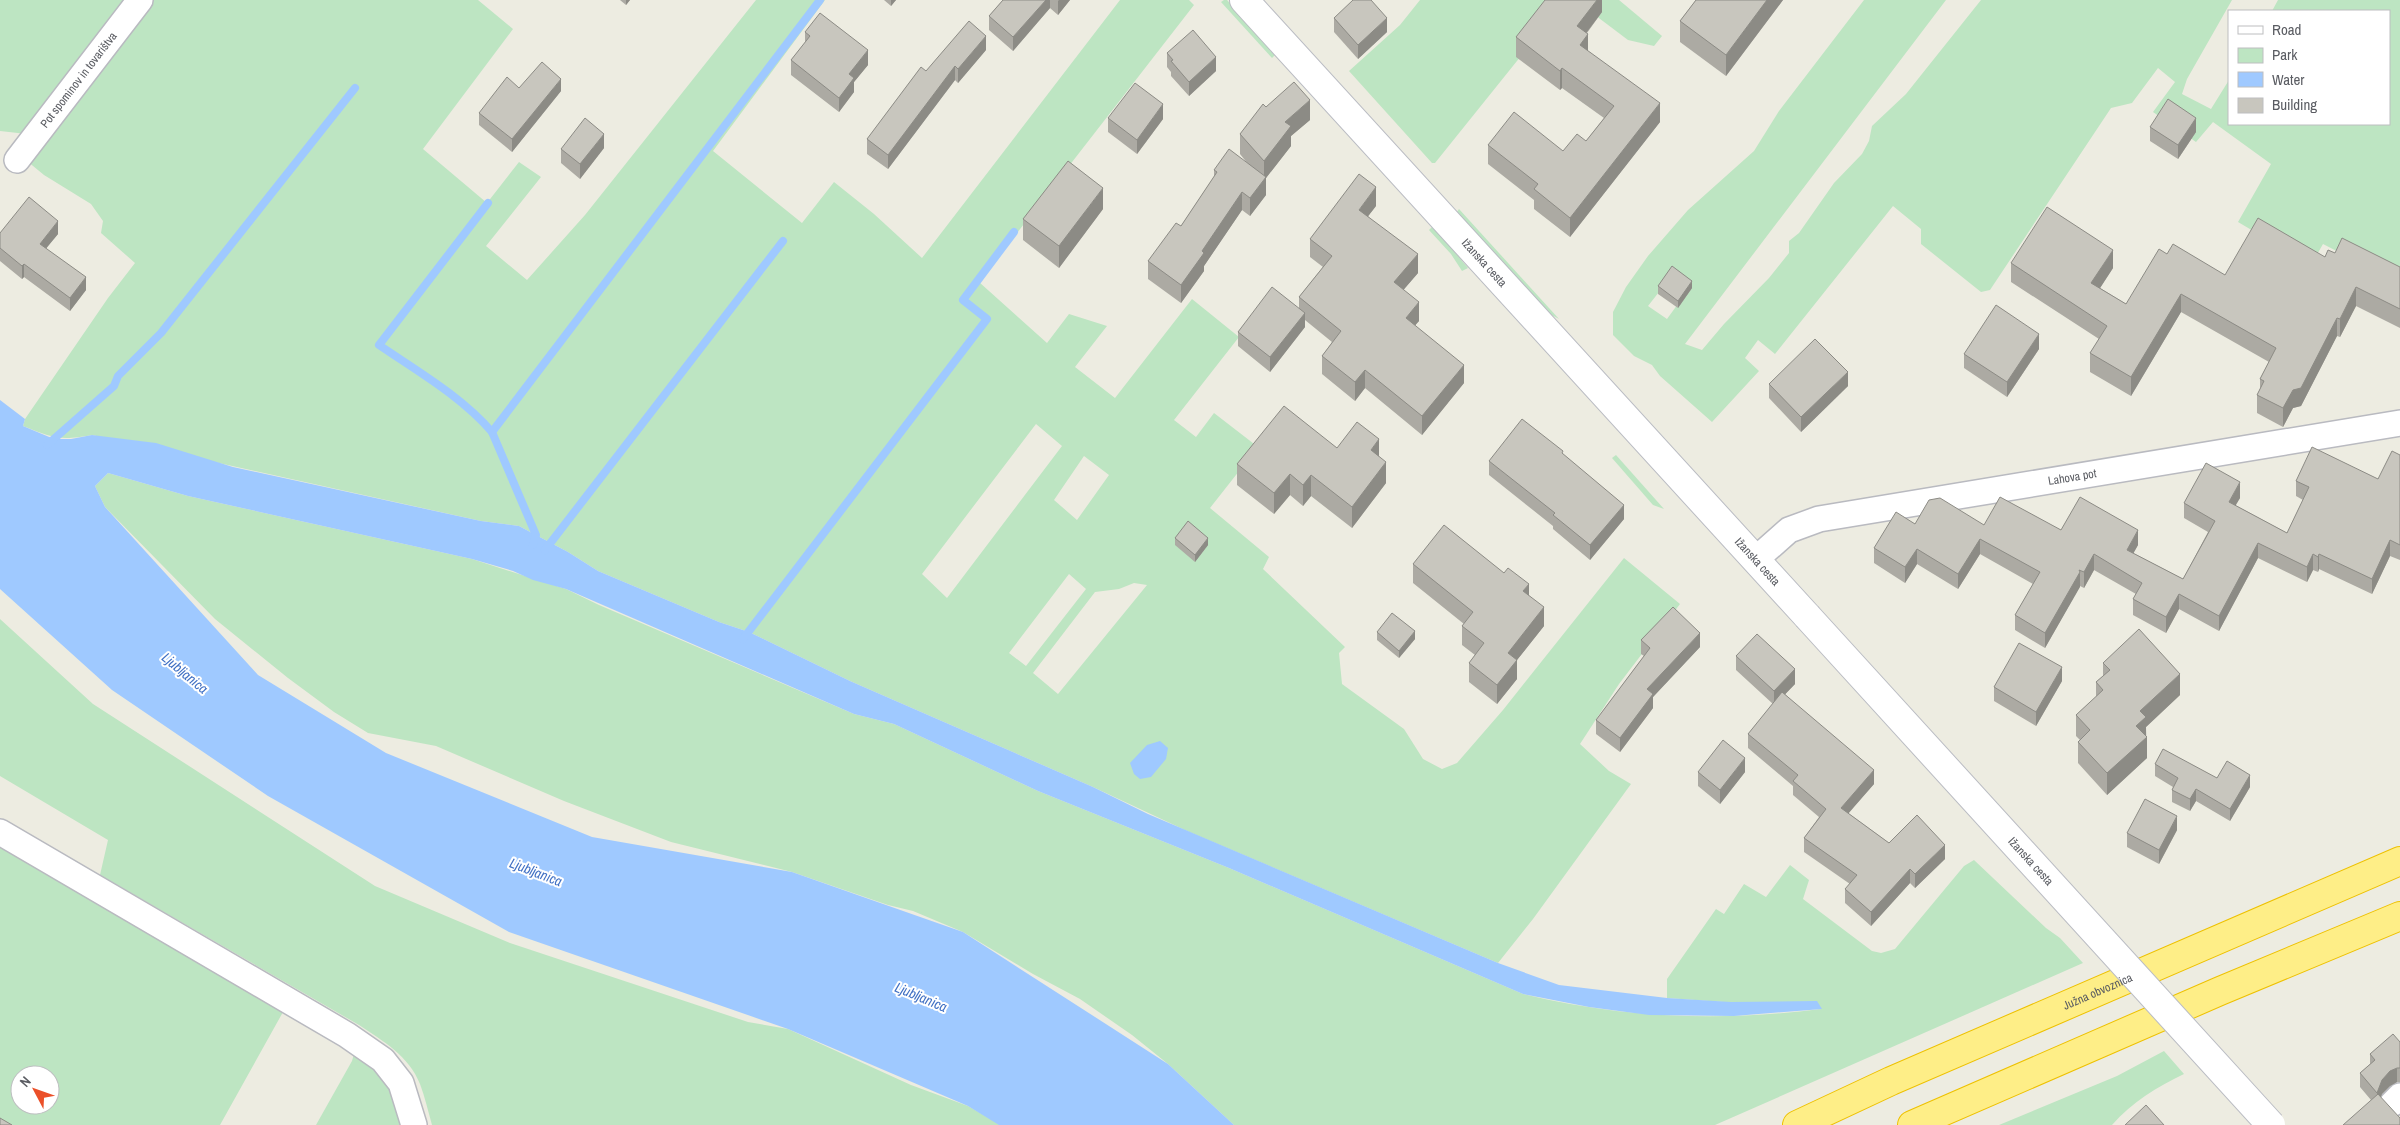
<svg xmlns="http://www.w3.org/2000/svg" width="2400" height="1125" font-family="'Archivo Narrow',sans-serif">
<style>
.green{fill:#bde5c2;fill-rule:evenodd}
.water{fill:#9fc9ff}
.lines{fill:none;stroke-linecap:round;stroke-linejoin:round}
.stream{stroke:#9fc9ff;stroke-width:8}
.street-casing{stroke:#b9bac0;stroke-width:28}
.secondary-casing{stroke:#babcc3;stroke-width:30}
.highway-casing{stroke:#eec100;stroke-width:30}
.street{stroke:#fff;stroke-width:25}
.secondary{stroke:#fff;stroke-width:28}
.highway{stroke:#feee87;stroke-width:28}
.secondary-bridge-casing{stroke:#babcc3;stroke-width:30;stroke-linecap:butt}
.secondary-bridge{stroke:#fff;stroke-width:28}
.wall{fill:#acaaa3}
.shaded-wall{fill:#8c8b85}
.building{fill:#c8c6be;stroke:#8c8b85}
.labels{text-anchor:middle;stroke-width:4;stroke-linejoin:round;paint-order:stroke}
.street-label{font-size:12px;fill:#5a5c62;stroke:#fff}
.water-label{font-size:14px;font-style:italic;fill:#4070c4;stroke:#fff}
</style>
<rect width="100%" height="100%" fill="#edece1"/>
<!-- green -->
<g class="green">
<polygon points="0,0 129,0 27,134 0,131"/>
<path d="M150,0H478L513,29L423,149L487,203L519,162L541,177L486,246L527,280L585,215L756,0H825L713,151L802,223L834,182L874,214L922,258L1120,0H1189L1194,5L979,282L1047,343L1069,314L1107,326L1075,367L1115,398L1192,299L1239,337L1174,420L1196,437L1214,413L1258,447L1210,508L1269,557L1263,569L1345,647L1339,653L1342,684L1404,729L1423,759L1442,769L1457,763L1503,710L1624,558L1680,604L1619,684L1580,744L1609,771L1631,784L1533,919L1498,963L1187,831L1093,787L850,681L749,632L719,622L598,571L568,552L519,526L481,521L92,435C60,441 53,438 23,426L25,419L108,298L135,263L101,233L103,221L91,204L44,175L27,161ZM1036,424L1062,446L947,598L922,574ZM1084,456L1109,475L1077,520L1054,500ZM1069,574L1086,589L1026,666L1009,653ZM1134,583L1147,585L1058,694L1033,673L1095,592L1119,589Z"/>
<polygon points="1224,0 1227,0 1276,54 1272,58 1221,2"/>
<polygon points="1420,0 1566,0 1435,163 1432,163 1349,71 1400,25"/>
<polygon points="1575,0 1619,0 1662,36 1654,46 1628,40"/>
<path d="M1864,0H1946L1685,344L1702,350L1724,324L1769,278L1789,253V241L1799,233L1834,183L1862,154L1869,141L1872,126L1906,94L1981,0H2232L2187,79L2182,94L2211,109L2229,80V124H2389V11H2272L2278,0H2400V271L2395,281L2323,244L2311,265L2238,222L2271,164L2213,122L2196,142L2153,112L2175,82L2158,68L2132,103L2111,108L1990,290L1981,292L1921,244V229L1893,206L1775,354L1758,340L1745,358L1759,371L1712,422L1660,376L1652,365L1634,356L1613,335V312L1626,287L1648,256L1688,210L1754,151L1779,111ZM1666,283L1683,297L1667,319L1648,306Z"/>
<polygon points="1459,209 1559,319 1550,314 1456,213"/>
<polygon points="1433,226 1468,268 1462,271 1451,254 1429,230"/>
<polygon points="1616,455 1664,509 1653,505 1612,458"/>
<path d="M108,473L188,496L472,559L566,589L599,605L854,714L894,724L1038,791L1229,868L1523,994C1621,1018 1721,1022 1821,1009L1667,998V979L1716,909L1724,914L1744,884L1766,897L1790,865L1809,880L1803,899L1872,951L1881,953L1895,949L1964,866L1974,860L2046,928L2060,938L2083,963L1715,1125H1234L1168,1064L1132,1035L1080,999L1033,974L963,932L913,911L888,905L792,872L671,842L564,801L436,746L368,733L334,712L288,678L215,619L105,507L95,486Z"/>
<path d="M0,619L93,704L375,886L510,943L748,1022L788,1029L911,1085L968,1106L1001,1125H432C428,1111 425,1097 420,1084C409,1056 383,1041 359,1025L100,875L108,840L0,776Z"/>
<path d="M0,847L283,1012L220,1125H0ZM20,1075H50V1105H20Z"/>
<path d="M2164,1051L2184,1074C2157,1087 2132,1102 2112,1125H1999L2117,1076Z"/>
<polygon points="354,1054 390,1080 402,1111 401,1125 316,1125 352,1061"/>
</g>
<!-- water -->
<g class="water">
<polygon points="0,400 25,419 23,426 54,439 71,439 92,435 156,443 233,467 481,521 519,526 568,552 598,571 719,622 749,632 850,681 1093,787 1148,814 1498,963 1559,985 1667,998 1731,1002 1817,1001 1822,1009 1734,1016 1649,1015 1589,1007 1523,994 1229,868 1038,791 894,724 854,714 566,589 533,580 513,571 472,559 188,496 108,473 95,486 105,507 258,675 386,753 592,837 792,872 963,932 1168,1064 1234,1125 999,1125 968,1106 788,1029 509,932 268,796 112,690 0,589"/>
<polygon points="1160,741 1168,748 1166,759 1151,777 1140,779 1134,774 1130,763 1147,745"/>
</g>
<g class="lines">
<!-- stream -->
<g class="stream">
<path d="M488,203L379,345C417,371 461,396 492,432L536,535L533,545"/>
<polyline points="492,432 820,0"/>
<polyline points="47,445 114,386 118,376 161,333 355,88"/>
<polyline points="545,550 783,241"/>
<polyline points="743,639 987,319 963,300 1014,232"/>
</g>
<defs>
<g id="street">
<path id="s1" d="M17,160L140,0"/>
<path id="s2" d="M1755,560L1789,530L1819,519L2400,423"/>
<polyline points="0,832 347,1035 383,1060 401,1083 414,1125"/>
<polyline points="2392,1104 2400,1096"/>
</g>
<g id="secondary">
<path id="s3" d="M1244,0L1807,616"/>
</g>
<g id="highway">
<path id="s4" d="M1797,1125L1891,1081L2400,861"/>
<polyline points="1912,1125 2220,991 2400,916"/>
</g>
</defs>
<!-- street casing -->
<use href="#street" class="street-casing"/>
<!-- secondary casing -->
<use href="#secondary" class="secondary-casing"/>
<!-- highway casing -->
<use href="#highway" class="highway-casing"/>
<!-- street -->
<use href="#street" class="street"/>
<!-- secondary -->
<use href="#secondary" class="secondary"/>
<!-- highway -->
<use href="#highway" class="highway"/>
<defs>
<g id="secondary-bridge">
<path id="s5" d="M1807,616L2271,1125"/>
</g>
</defs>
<!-- secondary-bridge casing -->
<use href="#secondary-bridge" class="secondary-bridge-casing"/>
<!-- secondary-bridge -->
<use href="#secondary-bridge" class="secondary-bridge"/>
</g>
<!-- wall -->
<g class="wall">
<polygon points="620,0 630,0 626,5"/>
<polygon points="884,0 896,0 891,6"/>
<polygon points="1003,0 1070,0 1058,15 1050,8 1013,51 989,30 989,16"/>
<polygon points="1602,0 1602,12 1587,33 1588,51 1660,122 1570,237 1534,209 1534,200 1488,164 1488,145 1563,151 1586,141 1604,118 1562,88 1560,90 1516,57 1516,37"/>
<polygon points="1696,0 1783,0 1726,76 1680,42 1680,21"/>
<polygon points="1334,18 1387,32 1358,59 1334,32"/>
<polygon points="805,32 868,65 854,82 854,92 839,112 791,75 791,60 805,43"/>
<polygon points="986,50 958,83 955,80 888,169 867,154 867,139 926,71"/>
<polygon points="1167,53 1216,71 1189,96 1171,76 1171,72 1167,67"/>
<polygon points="519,88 561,91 512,152 479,125 479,113"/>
<polygon points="1266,107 1310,120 1291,136 1291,146 1266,178 1266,195 1250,216 1242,210 1204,266 1204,271 1181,303 1148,279 1148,261 1181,226 1214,177 1214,170 1248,164 1240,154 1240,134"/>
<polygon points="1108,118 1163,119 1137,154 1108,132"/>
<polygon points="2150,127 2196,132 2178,159 2150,141"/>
<polygon points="604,148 580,179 561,163 561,149"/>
<polygon points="1376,206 1368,216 1418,273 1403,290 1419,321 1415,325 1464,383 1422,435 1365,388 1355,401 1322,374 1322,356 1332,342 1305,320 1305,327 1270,372 1238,346 1238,332 1299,308 1299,297 1323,267 1310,257 1310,239"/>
<polygon points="1103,209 1059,268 1023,240 1023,219"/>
<polygon points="0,233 58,234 46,248 86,290 70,311 24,277 22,279 0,261"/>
<polygon points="2335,253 2400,267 2400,328 2356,306 2340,337 2337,336 2301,406 2293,408 2283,427 2257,413 2257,395 2260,389 2260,379 2269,362 2181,312 2131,396 2090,372 2090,353 2099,339 2011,282 2011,263 2113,268 2100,288 2126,304 2167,254 2225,275 2325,257"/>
<polygon points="1658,286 1692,288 1678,308 1658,294"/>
<polygon points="2039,349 2007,397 1964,368 1964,354"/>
<polygon points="1769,384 1848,386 1801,432 1769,398"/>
<polygon points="1337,448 1379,456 1386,483 1352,528 1311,496 1303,506 1290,495 1274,514 1237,485 1237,464"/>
<polygon points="1563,455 1624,519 1590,560 1553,529 1553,526 1489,475 1489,461"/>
<polygon points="2400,455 2400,560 2390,556 2372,594 2319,569 2318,572 2313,570 2307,582 2258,558 2219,631 2179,609 2166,633 2133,615 2133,599 2136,594 2094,570 2084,588 2080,586 2045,648 2015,630 2015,615 2033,584 1980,554 1958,589 1917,564 1905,583 1874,563 1874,548 1915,524 1984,525 2061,530 2138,545 2133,553 2183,579 2208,532 2184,518 2184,503 2240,498 2235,505 2287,533 2303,500 2296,496 2296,481 2378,479"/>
<polygon points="1175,538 1208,545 1195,562 1175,545"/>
<polygon points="1413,564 1529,595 1544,626 1517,660 1517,679 1497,704 1469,682 1469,663 1475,655 1462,645 1462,626 1464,624 1413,583"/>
<polygon points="1377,632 1415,639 1399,658 1377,640"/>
<polygon points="1641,640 1700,647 1653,697 1653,708 1620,752 1596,734 1596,720 1644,656 1641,654"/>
<polygon points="1736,656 1795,684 1785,694 1874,784 1848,813 1889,843 1945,859 1915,888 1910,883 1871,926 1845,903 1845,889 1850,884 1804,852 1804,838 1819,817 1793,795 1793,786 1748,748 1748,734 1773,704 1736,670"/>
<polygon points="2103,663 2180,695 2146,727 2147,758 2107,795 2078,763 2078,742 2080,740 2076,736 2076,715 2096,697 2096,682 2103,676"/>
<polygon points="2062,681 2036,726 1994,701 1994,687"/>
<polygon points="2155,764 2217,778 2250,787 2230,821 2196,801 2190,811 2172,802 2172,790 2173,787 2155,776"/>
<polygon points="1698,772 1745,772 1720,804 1698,786"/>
<polygon points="2177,830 2159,864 2127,847 2127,833"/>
<polygon points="2400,1042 2400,1082 2397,1082 2390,1086 2382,1094 2381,1096 2371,1100 2360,1087 2360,1073 2370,1064 2370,1054"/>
</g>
<!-- shaded-wall -->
<g class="shaded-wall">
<polygon points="626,0 630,0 626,5"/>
<polygon points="891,0 896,0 891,6"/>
<polygon points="1046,0 1050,0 1050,8 1013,51 1013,37"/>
<polygon points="1059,0 1070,0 1058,15 1058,1"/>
<polygon points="1597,0 1602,0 1602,12 1577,45 1577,26"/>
<polygon points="1767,0 1783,0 1726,76 1726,55"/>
<polygon points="1387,18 1387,32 1358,59 1358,45"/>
<polygon points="1588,34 1588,54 1580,45"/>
<polygon points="986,36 986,50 958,83 958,69"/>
<polygon points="868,50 868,65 854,82 854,92 839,112 839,98 849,74"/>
<polygon points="1216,57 1216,71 1189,96 1189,82"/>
<polygon points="955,66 955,80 888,169 888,155"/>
<polygon points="1562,68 1562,88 1560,90 1560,71"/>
<polygon points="561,79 561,91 512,152 512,139"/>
<polygon points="1310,100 1310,120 1291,136 1291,146 1266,178 1266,195 1250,216 1250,198 1264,180 1264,161 1285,122"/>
<polygon points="1660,103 1660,122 1570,237 1570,218"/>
<polygon points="1163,104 1163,119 1137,154 1137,140"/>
<polygon points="2196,118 2196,132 2178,159 2178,145"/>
<polygon points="604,134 604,148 580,179 580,164"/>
<polygon points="1376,187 1376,206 1359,228 1359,210"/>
<polygon points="1103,188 1103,209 1059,268 1059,246"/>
<polygon points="1242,192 1242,210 1204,266 1204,271 1181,303 1181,285 1202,251"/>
<polygon points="58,221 58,234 40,256 40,244"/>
<polygon points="2113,250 2113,268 2091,302 2091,283"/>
<polygon points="1418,254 1418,273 1394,301 1394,282"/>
<polygon points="24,264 24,277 22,279 22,266"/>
<polygon points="86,277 86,290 70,311 70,298"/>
<polygon points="1692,281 1692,288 1678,308 1678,301"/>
<polygon points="2356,287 2356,306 2340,337 2340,319"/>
<polygon points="2181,294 2181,312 2131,396 2131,377"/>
<polygon points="1419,302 1419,321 1406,336 1406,318"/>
<polygon points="1305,313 1305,327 1270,372 1270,357"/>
<polygon points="2337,318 2337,336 2301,406 2293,408 2283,427 2283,408 2293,390"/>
<polygon points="2039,334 2039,349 2007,397 2007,382"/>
<polygon points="1464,365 1464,383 1422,435 1422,416"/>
<polygon points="1365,370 1365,388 1355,401 1355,382"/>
<polygon points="1848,372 1848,386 1801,432 1801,417"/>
<polygon points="1379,439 1379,460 1371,450"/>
<polygon points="1386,462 1386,483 1352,528 1352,507"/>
<polygon points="1290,474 1290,495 1274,514 1274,493"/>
<polygon points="1311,475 1311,496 1303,506 1303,485"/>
<polygon points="2240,482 2240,498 2229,517 2229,502"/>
<polygon points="1624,505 1624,519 1590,560 1590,545"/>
<polygon points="2138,530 2138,545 2127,565 2127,550"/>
<polygon points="1208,538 1208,545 1195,562 1195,555"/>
<polygon points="1980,539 1980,554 1958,589 1958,574"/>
<polygon points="2390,540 2390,556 2372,594 2372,579"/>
<polygon points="2258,543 2258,558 2219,631 2219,616"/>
<polygon points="1917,549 1917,564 1905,583 1905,567"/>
<polygon points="2094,554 2094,570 2084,588 2084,572"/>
<polygon points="2313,554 2313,570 2307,582 2307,567"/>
<polygon points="2319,554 2319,569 2318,572 2318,557"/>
<polygon points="2080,572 2080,587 2045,648 2045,633"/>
<polygon points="1529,584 1529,603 1523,591"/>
<polygon points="2179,594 2179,609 2166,633 2166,617"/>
<polygon points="1544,607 1544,626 1517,660 1517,679 1497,704 1497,685 1508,653"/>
<polygon points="1415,631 1415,639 1399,658 1399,651"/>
<polygon points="1700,633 1700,647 1653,697 1653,708 1620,752 1620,738 1647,689"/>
<polygon points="2062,667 2062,681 2036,726 2036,712"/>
<polygon points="1795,669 1795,684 1774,706 1774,691"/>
<polygon points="2180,674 2180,695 2146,727 2146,738 2147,737 2147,758 2107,795 2107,773 2136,726 2140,711"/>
<polygon points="1745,758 1745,772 1720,804 1720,790"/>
<polygon points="1874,770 1874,784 1841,822 1841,808"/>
<polygon points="2250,775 2250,787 2230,821 2230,809"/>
<polygon points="2196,789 2196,801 2190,811 2190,799"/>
<polygon points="2177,816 2177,830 2159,864 2159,850"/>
<polygon points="1945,845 1945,859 1915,888 1915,874"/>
<polygon points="1910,869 1910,883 1871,926 1871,912"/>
<polygon points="2397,1068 2397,1082 2390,1086 2382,1094 2377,1107 2377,1093 2382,1080 2390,1071"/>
</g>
<!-- building -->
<g class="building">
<polygon points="1003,0 1046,0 1013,37 989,16"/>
<polygon points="1353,0 1371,0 1387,18 1358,45 1334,18"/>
<polygon points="1545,0 1597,0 1577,26 1588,34 1580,45 1660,103 1570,218 1534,189 1538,184 1488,145 1514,112 1563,151 1577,134 1586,141 1614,106 1562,68 1560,71 1516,37"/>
<polygon points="1696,0 1767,0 1726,55 1680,21"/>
<polygon points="820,13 868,50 849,74 854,78 839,98 791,60 810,36 805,32"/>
<polygon points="969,21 986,36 958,69 955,66 888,155 867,139 921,67 926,71"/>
<polygon points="1193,30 1216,57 1189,82 1171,61 1173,60 1167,53"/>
<polygon points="542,62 561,79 512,139 479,113 507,77 519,88"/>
<polygon points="1294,82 1310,100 1285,122 1291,126 1264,161 1240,134 1263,104 1266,107"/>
<polygon points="1135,83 1163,104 1137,140 1108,118"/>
<polygon points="2168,99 2196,118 2178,145 2150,127"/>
<polygon points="585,118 604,134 580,164 561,149"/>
<polygon points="1229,149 1266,177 1250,198 1242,192 1202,251 1204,253 1181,285 1148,261 1176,223 1181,226 1217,172 1214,170"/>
<polygon points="1068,161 1103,188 1059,246 1023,219"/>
<polygon points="1359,174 1376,187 1359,210 1418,254 1394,282 1419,302 1406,318 1464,365 1422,416 1365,370 1355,382 1322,356 1341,331 1299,297 1332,256 1310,239"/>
<polygon points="29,197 58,221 40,244 86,277 70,298 24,264 22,266 0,248 0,233"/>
<polygon points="2047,207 2113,250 2091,283 2126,304 2159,249 2167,254 2173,244 2225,275 2258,218 2325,257 2328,250 2335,253 2342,238 2400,267 2400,309 2356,287 2340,319 2337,318 2301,388 2293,390 2283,408 2257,395 2264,381 2260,379 2276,348 2181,294 2131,377 2090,353 2107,326 2011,263"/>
<polygon points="1672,266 1692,281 1678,301 1658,286"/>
<polygon points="1272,287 1305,313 1270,357 1238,332"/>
<polygon points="1996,305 2039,334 2007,382 1964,354"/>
<polygon points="1815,339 1848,372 1801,417 1769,384"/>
<polygon points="1284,406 1337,448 1357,422 1379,439 1371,450 1386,462 1352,507 1311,475 1303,485 1290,474 1274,493 1237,464"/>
<polygon points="1522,419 1563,451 1562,453 1624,505 1590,545 1553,515 1555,513 1489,461"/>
<polygon points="2312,447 2378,479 2392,451 2400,455 2400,545 2390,540 2372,579 2319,554 2318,557 2313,554 2307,567 2258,543 2219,616 2179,594 2166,617 2133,599 2142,583 2094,554 2084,572 2079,570 2080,572 2045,633 2015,615 2040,572 1980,539 1958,574 1917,549 1905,567 1874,548 1896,512 1915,524 1929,500 1940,498 1984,525 2000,497 2061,530 2080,497 2138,530 2127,550 2183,579 2215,521 2184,503 2206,463 2240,482 2229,502 2287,533 2309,487 2296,481"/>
<polygon points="1188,521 1208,538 1195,555 1175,538"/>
<polygon points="1444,525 1504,573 1508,568 1529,584 1523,591 1544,607 1508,653 1517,660 1497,685 1469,663 1484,643 1462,626 1473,612 1413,564"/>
<polygon points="1673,607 1700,633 1647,689 1653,694 1620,738 1596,720 1650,648 1641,640"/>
<polygon points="1392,613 1415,631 1399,651 1377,632"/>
<polygon points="2139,629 2180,674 2140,711 2146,717 2136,726 2147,737 2107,773 2078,742 2090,730 2076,715 2103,690 2096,682 2110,670 2103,663"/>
<polygon points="1757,634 1795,669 1774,691 1736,656"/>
<polygon points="2019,643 2062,667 2036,712 1994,687"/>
<polygon points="1782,692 1874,770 1841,808 1889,843 1917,815 1945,845 1915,874 1910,869 1871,912 1845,889 1857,875 1804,838 1826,809 1793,781 1798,775 1748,734"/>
<polygon points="1723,740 1745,758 1720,790 1698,772"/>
<polygon points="2163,749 2217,778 2227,761 2250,775 2230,809 2196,789 2190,799 2172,790 2178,778 2155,764"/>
<polygon points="2145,799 2177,816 2159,850 2127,833"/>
<polygon points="2393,1034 2400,1042 2400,1068 2397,1068 2390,1071 2382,1080 2377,1093 2360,1073 2375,1060 2370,1054"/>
<polygon points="2378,1094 2400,1118 2400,1125 2343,1125"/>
<polygon points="2146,1105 2164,1125 2125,1125"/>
<polygon points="0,1118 12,1125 0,1125"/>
</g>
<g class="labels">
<!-- street labels -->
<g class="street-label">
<text dy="4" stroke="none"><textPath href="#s1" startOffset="101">Pot spominov in tovarištva</textPath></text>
<text dy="4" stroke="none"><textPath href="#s3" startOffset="356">Ižanska cesta</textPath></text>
<text dy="4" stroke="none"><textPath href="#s2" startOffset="334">Lahova pot</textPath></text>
<text dy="4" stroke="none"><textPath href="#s3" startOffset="761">Ižanska cesta</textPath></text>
<text dy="4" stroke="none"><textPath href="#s5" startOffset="332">Ižanska cesta</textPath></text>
<text dy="4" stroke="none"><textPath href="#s4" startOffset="329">Južna obvoznica</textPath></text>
</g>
<!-- water labels -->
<g class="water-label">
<text transform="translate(185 673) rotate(40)" y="5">Ljubljanica</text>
<text transform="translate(536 872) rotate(21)" y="5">Ljubljanica</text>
<text transform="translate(921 997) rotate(23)" y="5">Ljubljanica</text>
</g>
</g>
<!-- legend -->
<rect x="2228" y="10" width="162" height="115" fill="#ffffff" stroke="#bdbec0"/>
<rect x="2238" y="26" width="25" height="8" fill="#ffffff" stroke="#bdbec0"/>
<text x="2272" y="35" font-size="15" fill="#5a5c62">Road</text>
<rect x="2238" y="48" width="25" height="15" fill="#bde5c2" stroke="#bdbec0"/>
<text x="2272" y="60" font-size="15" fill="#5a5c62">Park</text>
<rect x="2238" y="72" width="25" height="15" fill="#9fc9ff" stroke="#bdbec0"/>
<text x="2272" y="85" font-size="15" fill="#5a5c62">Water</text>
<rect x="2238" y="98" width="25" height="15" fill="#c8c6be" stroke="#bdbec0"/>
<text x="2272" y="110" font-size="15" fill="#5a5c62">Building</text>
<!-- north arrow -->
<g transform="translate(35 1090) rotate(311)"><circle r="24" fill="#ffffff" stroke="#bdbec0"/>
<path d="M0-4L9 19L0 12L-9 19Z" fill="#eb5029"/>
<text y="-8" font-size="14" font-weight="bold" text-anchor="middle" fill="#5a5c62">N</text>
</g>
</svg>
